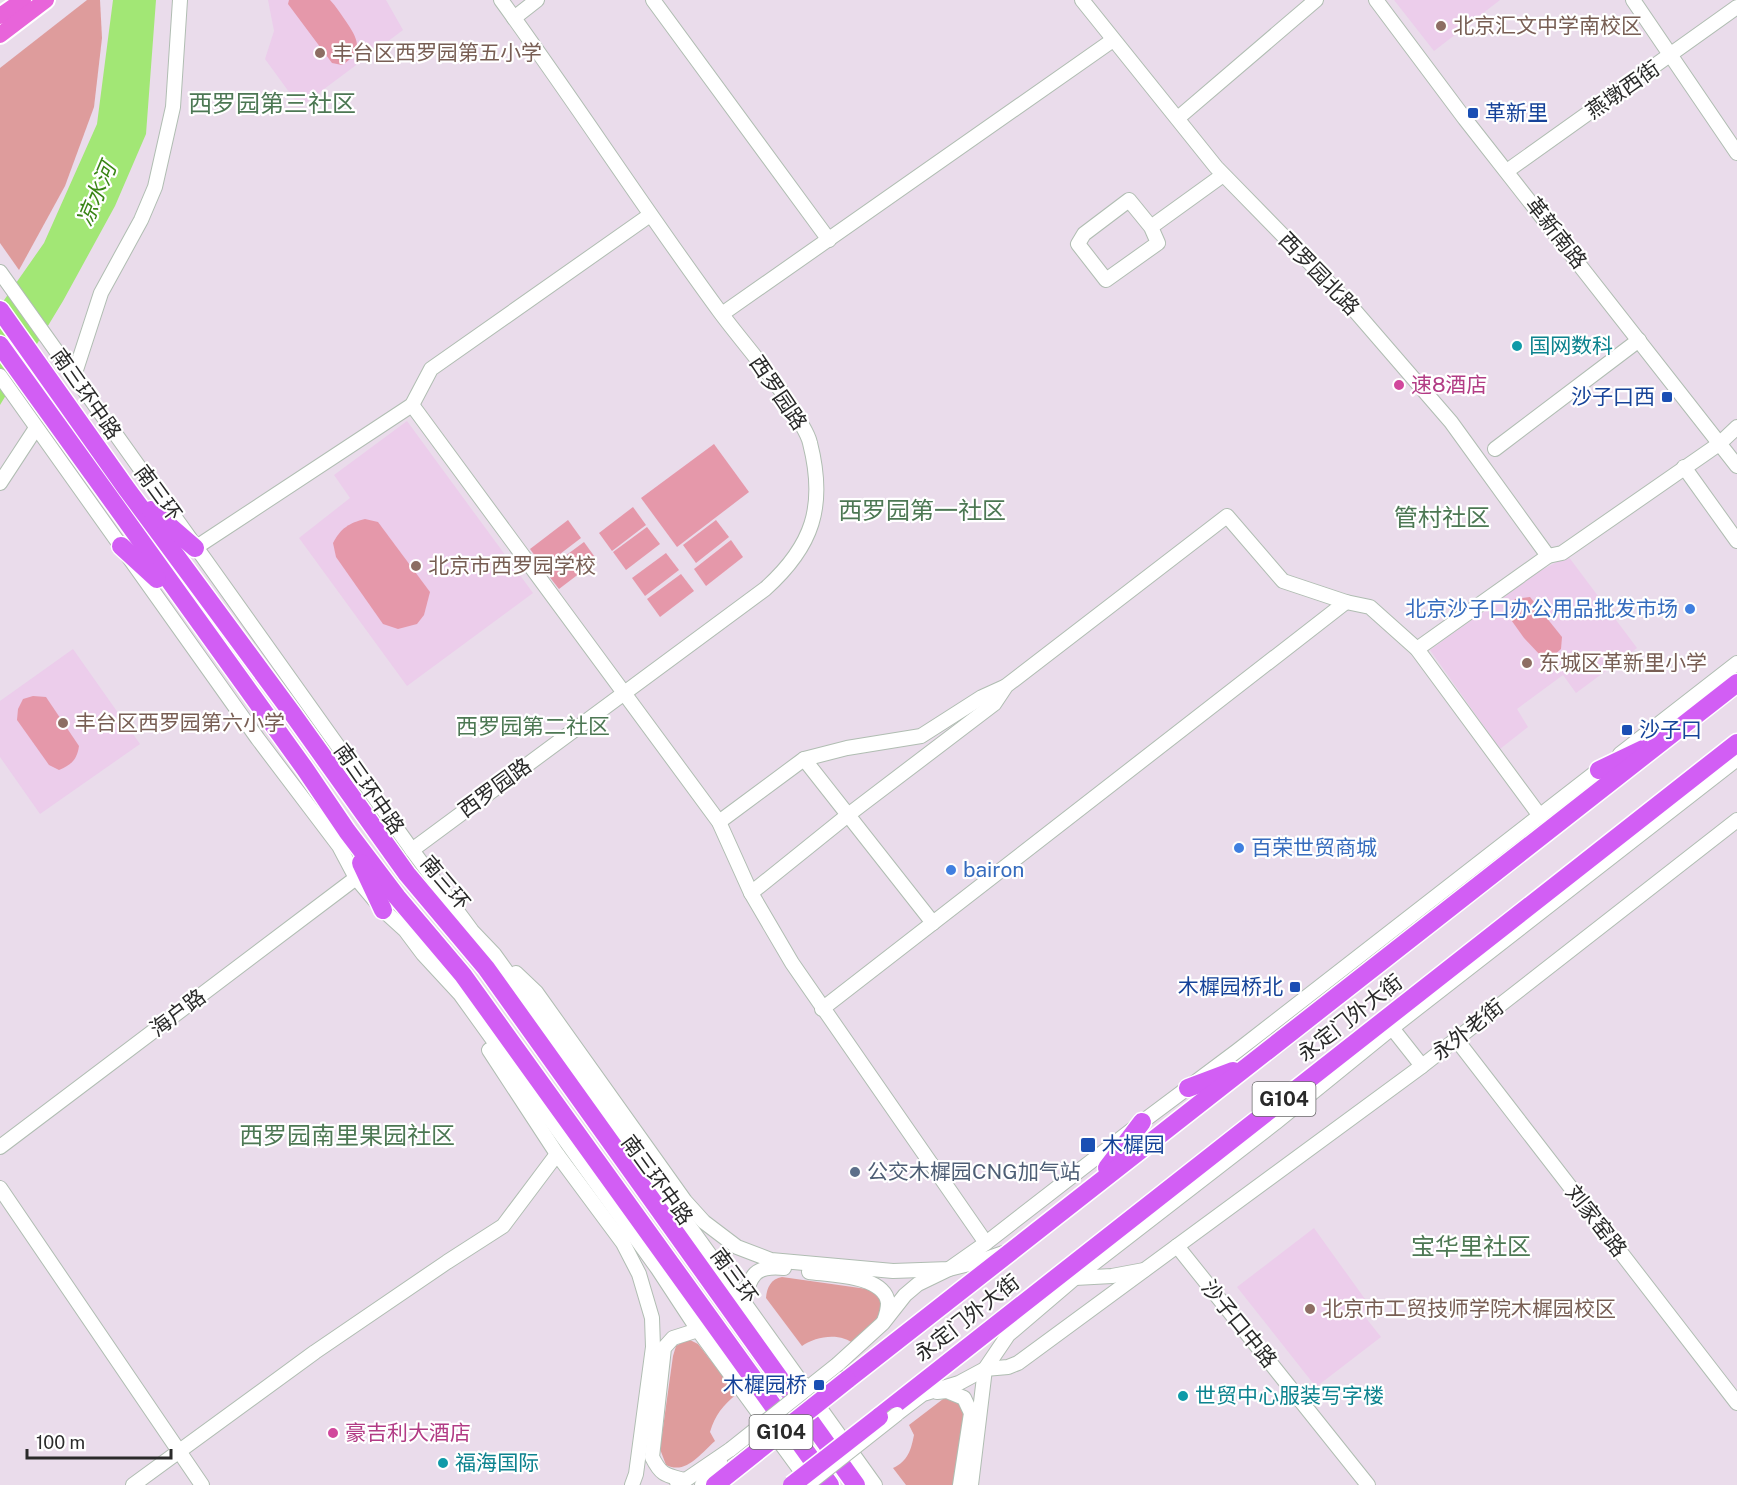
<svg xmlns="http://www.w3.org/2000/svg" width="1737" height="1485" font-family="'Public Sans','Noto Sans SC',sans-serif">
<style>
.education{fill:#eccdeb}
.green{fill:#de9c9c}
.pitch{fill:#e598aa}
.water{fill:#a2e775}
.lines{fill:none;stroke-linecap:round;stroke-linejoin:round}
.minor-casing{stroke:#b0bdb2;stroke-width:16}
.major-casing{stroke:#fff;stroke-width:20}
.highway-casing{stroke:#fff;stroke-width:21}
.minor{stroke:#fff;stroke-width:14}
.major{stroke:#e864da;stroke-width:16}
.highway{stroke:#d25ef4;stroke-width:18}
.minor-bridge-casing{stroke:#b0bdb2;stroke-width:16;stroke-linecap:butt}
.highway-bridge-casing{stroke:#fff;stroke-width:21;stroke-linecap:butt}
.minor-bridge{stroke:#fff;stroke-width:14}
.highway-bridge{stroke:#d25ef4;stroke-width:18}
.education-dot{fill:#8d6e63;stroke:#fff;stroke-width:2}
.transit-dot{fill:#1a4fb4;stroke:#fff;stroke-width:2}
.culture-dot{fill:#0f9aa8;stroke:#fff;stroke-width:2}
.hotel-dot{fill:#d1479c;stroke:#fff;stroke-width:2}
.shop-dot{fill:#3f7fe0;stroke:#fff;stroke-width:2}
.service-dot{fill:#5c6f8a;stroke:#fff;stroke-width:2}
.labels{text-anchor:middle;stroke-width:4.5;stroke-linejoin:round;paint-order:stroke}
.shield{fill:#fff;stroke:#6a6a6a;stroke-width:1.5}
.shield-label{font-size:20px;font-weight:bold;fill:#2a2a2a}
.education-label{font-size:21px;fill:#785e54;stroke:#fff;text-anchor:start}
.street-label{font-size:21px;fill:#2a2a2a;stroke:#fff}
.transit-label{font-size:21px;fill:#164399;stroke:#fff;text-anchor:start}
.culture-label{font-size:21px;fill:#0d838f;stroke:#fff;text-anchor:start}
.hotel-label{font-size:21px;fill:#b23c85;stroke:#fff;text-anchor:start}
.shop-label{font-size:21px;fill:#366cbe;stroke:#fff;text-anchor:start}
.service-label{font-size:21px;fill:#4e5e75;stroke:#fff;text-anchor:start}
.water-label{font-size:22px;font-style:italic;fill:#398515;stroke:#fff}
.neighbourhood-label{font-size:22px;fill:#4d7854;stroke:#fff}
.quarter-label{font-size:24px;fill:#4d7854;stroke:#fff}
</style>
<rect width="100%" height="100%" fill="#eadceb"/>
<!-- education -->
<g class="education">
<polygon points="268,0 386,0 403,30 300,107 265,59 274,31"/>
<polygon points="1394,0 1500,0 1434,51"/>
<polygon points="407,421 533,593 407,686 299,538 350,498 334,475"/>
<polygon points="1568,556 1637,648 1576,693 1563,675 1517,709 1528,727 1500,749 1430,650 1540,571"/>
<polygon points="73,649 140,744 40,814 0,757 0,701"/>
<polygon points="1314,1228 1370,1306 1362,1313 1381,1337 1316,1387 1237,1287"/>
</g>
<!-- green -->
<g class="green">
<polygon points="87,0 100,0 102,38 94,107 65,186 19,270 0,243 0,68"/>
<path d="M782,1277L874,1290L888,1309L855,1345C841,1332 816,1336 802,1346L766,1298C767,1287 771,1279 782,1277Z"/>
<path d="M688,1339L698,1344L737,1394C723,1405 715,1415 710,1432L715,1441C700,1454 686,1475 666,1465L660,1449L673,1356L676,1346Z"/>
<path d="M947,1396L966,1407L958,1485H906L893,1468C908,1461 911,1450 914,1435L909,1425Z"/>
</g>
<!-- pitch -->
<g class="pitch">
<path d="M289,0H330C336,6 340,13 345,20C358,39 365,51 342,65L332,63L288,4Z"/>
<polygon points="714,444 749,492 677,547 641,498"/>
<polygon points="633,507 646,525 612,551 599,533"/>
<path d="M365,519L378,522L430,592L424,615L417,624L398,629L383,624L336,557L333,543C341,528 349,523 365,519Z"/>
<polygon points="568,520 581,538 543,567 530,549"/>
<polygon points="716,520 729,537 696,563 683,545"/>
<polygon points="647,527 660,544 626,570 613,552"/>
<polygon points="731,540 743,557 706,586 694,569"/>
<polygon points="584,542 597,560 559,589 545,571"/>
<polygon points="666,553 679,570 645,596 632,578"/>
<polygon points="681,574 694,591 660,617 647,599"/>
<polygon points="1530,597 1562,637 1561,649 1551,658 1541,656 1524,638 1509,617 1510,607 1515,599"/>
<path d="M33,696L46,697L79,746C77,760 71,765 59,770L49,765L17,720L18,709L23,699Z"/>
</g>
<!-- water -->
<polygon class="water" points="113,0 156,0 146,134 115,206 63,301 0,405 0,306 44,243 97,124"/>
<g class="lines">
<defs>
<g id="minor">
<polyline points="653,0 829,240"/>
<polyline points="1082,0 1216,167 1343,297 1451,422 1548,556"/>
<polyline points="1376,0 1465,119 1737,466"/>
<polyline points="1633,0 1737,153"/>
<polyline points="514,18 537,0"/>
<polyline points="1178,118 1316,0"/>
<polyline points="1507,171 1737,7"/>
<polyline points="1151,227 1129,200 1084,234 1078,244 1106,280 1158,243 1151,227 1223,175"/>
<polyline points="0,272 412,850 472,931 494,954 875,1485"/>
<polyline points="722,314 1113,40"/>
<polyline points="0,376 258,739 339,846 356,878 383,910 405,930 423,954 460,994 658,1269 698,1330 809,1482"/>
<polyline points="74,376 101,293 141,220 155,187 173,107 180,0"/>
<polyline points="412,405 719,822 751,893 792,963 986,1243"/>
<polyline points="1495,449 1639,340"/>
<polyline points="1684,467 1737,541"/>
<polyline points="0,483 36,428"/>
<polyline points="195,548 412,405 431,369 650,215"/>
<polyline points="1417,649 1548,556 1562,553 1719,444 1737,427"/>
<polyline points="1620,754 1737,663"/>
<polyline points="804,759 933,923"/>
<polyline points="719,822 804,759 847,748 921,736 982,697 1004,687"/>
<path d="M412,850L765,589C813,546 826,506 810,443C808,434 802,426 798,418C777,380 746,347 720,312C645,210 576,103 501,0"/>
<polyline points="751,893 848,815 994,704 1006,686 1227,516 1283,581 1346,602 1370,607 1417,649 1540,816"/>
<polyline points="516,973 536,992 685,1201 704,1222 737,1247 771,1260 893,1271 949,1269 977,1262 1003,1253"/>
<polyline points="822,1009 1346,602"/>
<polyline points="1392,1028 1422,1066"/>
<polyline points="1456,1039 1737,1403"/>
<polyline points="489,1050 557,1154 623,1243 639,1274 652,1318 653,1347 636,1474 632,1485"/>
<polyline points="0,1147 356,878"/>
<polyline points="0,1188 202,1485"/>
<polyline points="1177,1246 1368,1485"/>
<path d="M809,1272C830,1275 885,1275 888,1303C888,1309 886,1316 884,1321"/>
<polyline points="1075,1278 1112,1276 1144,1270"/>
<path d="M744,1301C750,1275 755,1265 784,1268"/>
<polyline points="838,1364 883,1323 905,1295 918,1284 949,1269 986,1243 1142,1122 1237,1051 1605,765"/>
<polyline points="985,1369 1008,1367 1018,1363 1422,1066 1737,820"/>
<polyline points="937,1392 947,1391 964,1398 971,1413 960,1485"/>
<polyline points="898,1413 923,1394 959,1383 985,1369 1008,1335 1075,1278 1275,1123 1392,1028 1737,759"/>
<path d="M684,1480C665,1475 661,1475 652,1457L664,1348L673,1338L698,1330"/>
<polyline points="677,1482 687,1479 731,1449"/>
<polyline points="133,1485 315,1352 447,1262 503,1226 557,1154"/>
<polyline points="702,1485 720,1462"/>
<polyline points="971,1485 985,1369"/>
</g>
<g id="major">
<polyline points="0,16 23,0"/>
<polyline points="0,35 46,0"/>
</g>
<g id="highway">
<polyline points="0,310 126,488 292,713 407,874 486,968 856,1485"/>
<polyline points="0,345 305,769 347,831 397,897 463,975 830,1485"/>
<polyline points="151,510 195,548"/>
<polyline points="121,546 157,579"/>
<polyline points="1599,770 1643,749"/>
<polyline points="361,863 383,910"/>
<polyline points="1188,1088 1233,1071"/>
<polyline points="1107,1168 1142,1122"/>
<polyline points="847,1380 1737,683"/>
<polyline points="879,1417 1737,743"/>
</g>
</defs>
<!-- minor casing -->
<use href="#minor" class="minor-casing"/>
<!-- major casing -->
<use href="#major" class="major-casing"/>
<!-- highway casing -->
<use href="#highway" class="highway-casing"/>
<!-- minor -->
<use href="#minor" class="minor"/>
<!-- major -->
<use href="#major" class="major"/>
<!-- highway -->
<use href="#highway" class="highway"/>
<defs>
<g id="minor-bridge">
<polyline points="731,1449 838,1364"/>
<polyline points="807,1485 897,1414"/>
</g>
<g id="highway-bridge">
<polyline points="715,1485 847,1380"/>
<polyline points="792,1485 879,1417"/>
</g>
</defs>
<!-- minor-bridge casing -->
<use href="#minor-bridge" class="minor-bridge-casing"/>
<!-- highway-bridge casing -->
<use href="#highway-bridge" class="highway-bridge-casing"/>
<!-- minor-bridge -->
<use href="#minor-bridge" class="minor-bridge"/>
<!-- highway-bridge -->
<use href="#highway-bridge" class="highway-bridge"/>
</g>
<!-- markers -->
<g class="education-dot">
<circle cx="1441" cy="26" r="6"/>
<circle cx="320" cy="53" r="6"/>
<circle cx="416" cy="566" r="6"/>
<circle cx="1527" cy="663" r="6"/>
<circle cx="63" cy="723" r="6"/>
<circle cx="1310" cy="1309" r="6"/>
</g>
<g class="transit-dot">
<rect x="1467" y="107" width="12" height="12" rx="3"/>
<rect x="1661" y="391" width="12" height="12" rx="3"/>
<rect x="1621" y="724" width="12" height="12" rx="3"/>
<rect x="1289" y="981" width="12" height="12" rx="3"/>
<rect x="1080" y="1137" width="16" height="16" rx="3"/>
<rect x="813" y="1379" width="12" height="12" rx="3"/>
</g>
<g class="culture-dot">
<circle cx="1517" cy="346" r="6"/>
<circle cx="1183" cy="1396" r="6"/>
<circle cx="443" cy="1463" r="6"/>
</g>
<g class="hotel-dot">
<circle cx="1399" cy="385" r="6"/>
<circle cx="333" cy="1433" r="6"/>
</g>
<g class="shop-dot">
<circle cx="1690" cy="609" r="6"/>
<circle cx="1239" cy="848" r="6"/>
<circle cx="951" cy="870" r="6"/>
</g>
<circle class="service-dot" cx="855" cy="1172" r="6"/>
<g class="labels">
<!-- shield labels -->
<g class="shield">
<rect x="1252.5" y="1082" width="63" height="34" rx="4.5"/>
<rect x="749.5" y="1415" width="63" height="34" rx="4.5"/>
</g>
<g class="shield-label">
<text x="1284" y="1106">G104</text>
<text x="781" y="1439">G104</text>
</g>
<!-- education labels -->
<g class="education-label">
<text x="1453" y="33">北京汇文中学南校区</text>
<text x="332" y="60">丰台区西罗园第五小学</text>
<text x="428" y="573">北京市西罗园学校</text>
<text x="1539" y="670">东城区革新里小学</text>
<text x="75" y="730">丰台区西罗园第六小学</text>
<text x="1322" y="1316">北京市工贸技师学院木樨园校区</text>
</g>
<!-- street labels -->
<g class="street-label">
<text transform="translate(1623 90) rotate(-35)" y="7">燕墩西街</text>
<text transform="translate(1556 233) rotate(52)" y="7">革新南路</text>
<text transform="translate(1319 274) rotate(46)" y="7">西罗园北路</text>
<text transform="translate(778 393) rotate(56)" y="7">西罗园路</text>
<text transform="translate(86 394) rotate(55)" y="7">南三环中路</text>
<text transform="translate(158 493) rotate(54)" y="7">南三环</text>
<text transform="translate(495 788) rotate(-36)" y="7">西罗园路</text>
<text transform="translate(369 789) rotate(55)" y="7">南三环中路</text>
<text transform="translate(445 883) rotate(50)" y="7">南三环</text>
<text transform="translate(178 1013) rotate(-37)" y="7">海户路</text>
<text transform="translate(1350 1018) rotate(-38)" y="7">永定门外大街</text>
<text transform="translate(1468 1030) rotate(-38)" y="7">永外老街</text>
<text transform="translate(657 1180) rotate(54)" y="7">南三环中路</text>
<text transform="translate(1596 1221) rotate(52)" y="7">刘家窑路</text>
<text transform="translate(734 1276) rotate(54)" y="7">南三环</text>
<text transform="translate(967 1318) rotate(-38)" y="7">永定门外大街</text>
<text transform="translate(1239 1324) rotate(51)" y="7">沙子口中路</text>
</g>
<!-- transit labels -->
<g class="transit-label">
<text x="1485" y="120">革新里</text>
<text x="1655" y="404" text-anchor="end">沙子口西</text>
<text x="1639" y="737">沙子口</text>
<text x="1283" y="994" text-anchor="end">木樨园桥北</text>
<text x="1102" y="1152">木樨园</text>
<text x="807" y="1392" text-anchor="end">木樨园桥</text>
</g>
<!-- culture labels -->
<g class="culture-label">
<text x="1529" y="353">国网数科</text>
<text x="1195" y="1403">世贸中心服装写字楼</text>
<text x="455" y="1470">福海国际</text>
</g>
<!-- hotel labels -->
<g class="hotel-label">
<text x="1411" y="392">速8酒店</text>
<text x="345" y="1440">豪吉利大酒店</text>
</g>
<!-- shop labels -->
<g class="shop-label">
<text x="1678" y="616" text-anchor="end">北京沙子口办公用品批发市场</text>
<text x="1251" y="855">百荣世贸商城</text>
<text x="963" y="877">bairon</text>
</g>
<!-- service labels -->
<g class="service-label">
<text x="867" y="1179">公交木樨园CNG加气站</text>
</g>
<!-- water labels -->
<g class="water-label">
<text transform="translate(96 194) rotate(-67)" y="8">凉水河</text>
</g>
<!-- neighbourhood labels -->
<g class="neighbourhood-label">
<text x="533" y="734">西罗园第二社区</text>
</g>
<!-- quarter labels -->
<g class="quarter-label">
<text x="272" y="112">西罗园第三社区</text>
<text x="922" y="519">西罗园第一社区</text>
<text x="1442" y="526">管村社区</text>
<text x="347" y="1144">西罗园南里果园社区</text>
<text x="1471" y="1255">宝华里社区</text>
</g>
</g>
<!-- scale -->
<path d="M27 1449v9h144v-9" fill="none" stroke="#2a2a2a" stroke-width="3"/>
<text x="36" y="1449" font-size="18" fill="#2a2a2a" stroke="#ffffff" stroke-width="4.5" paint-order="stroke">100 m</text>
</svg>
